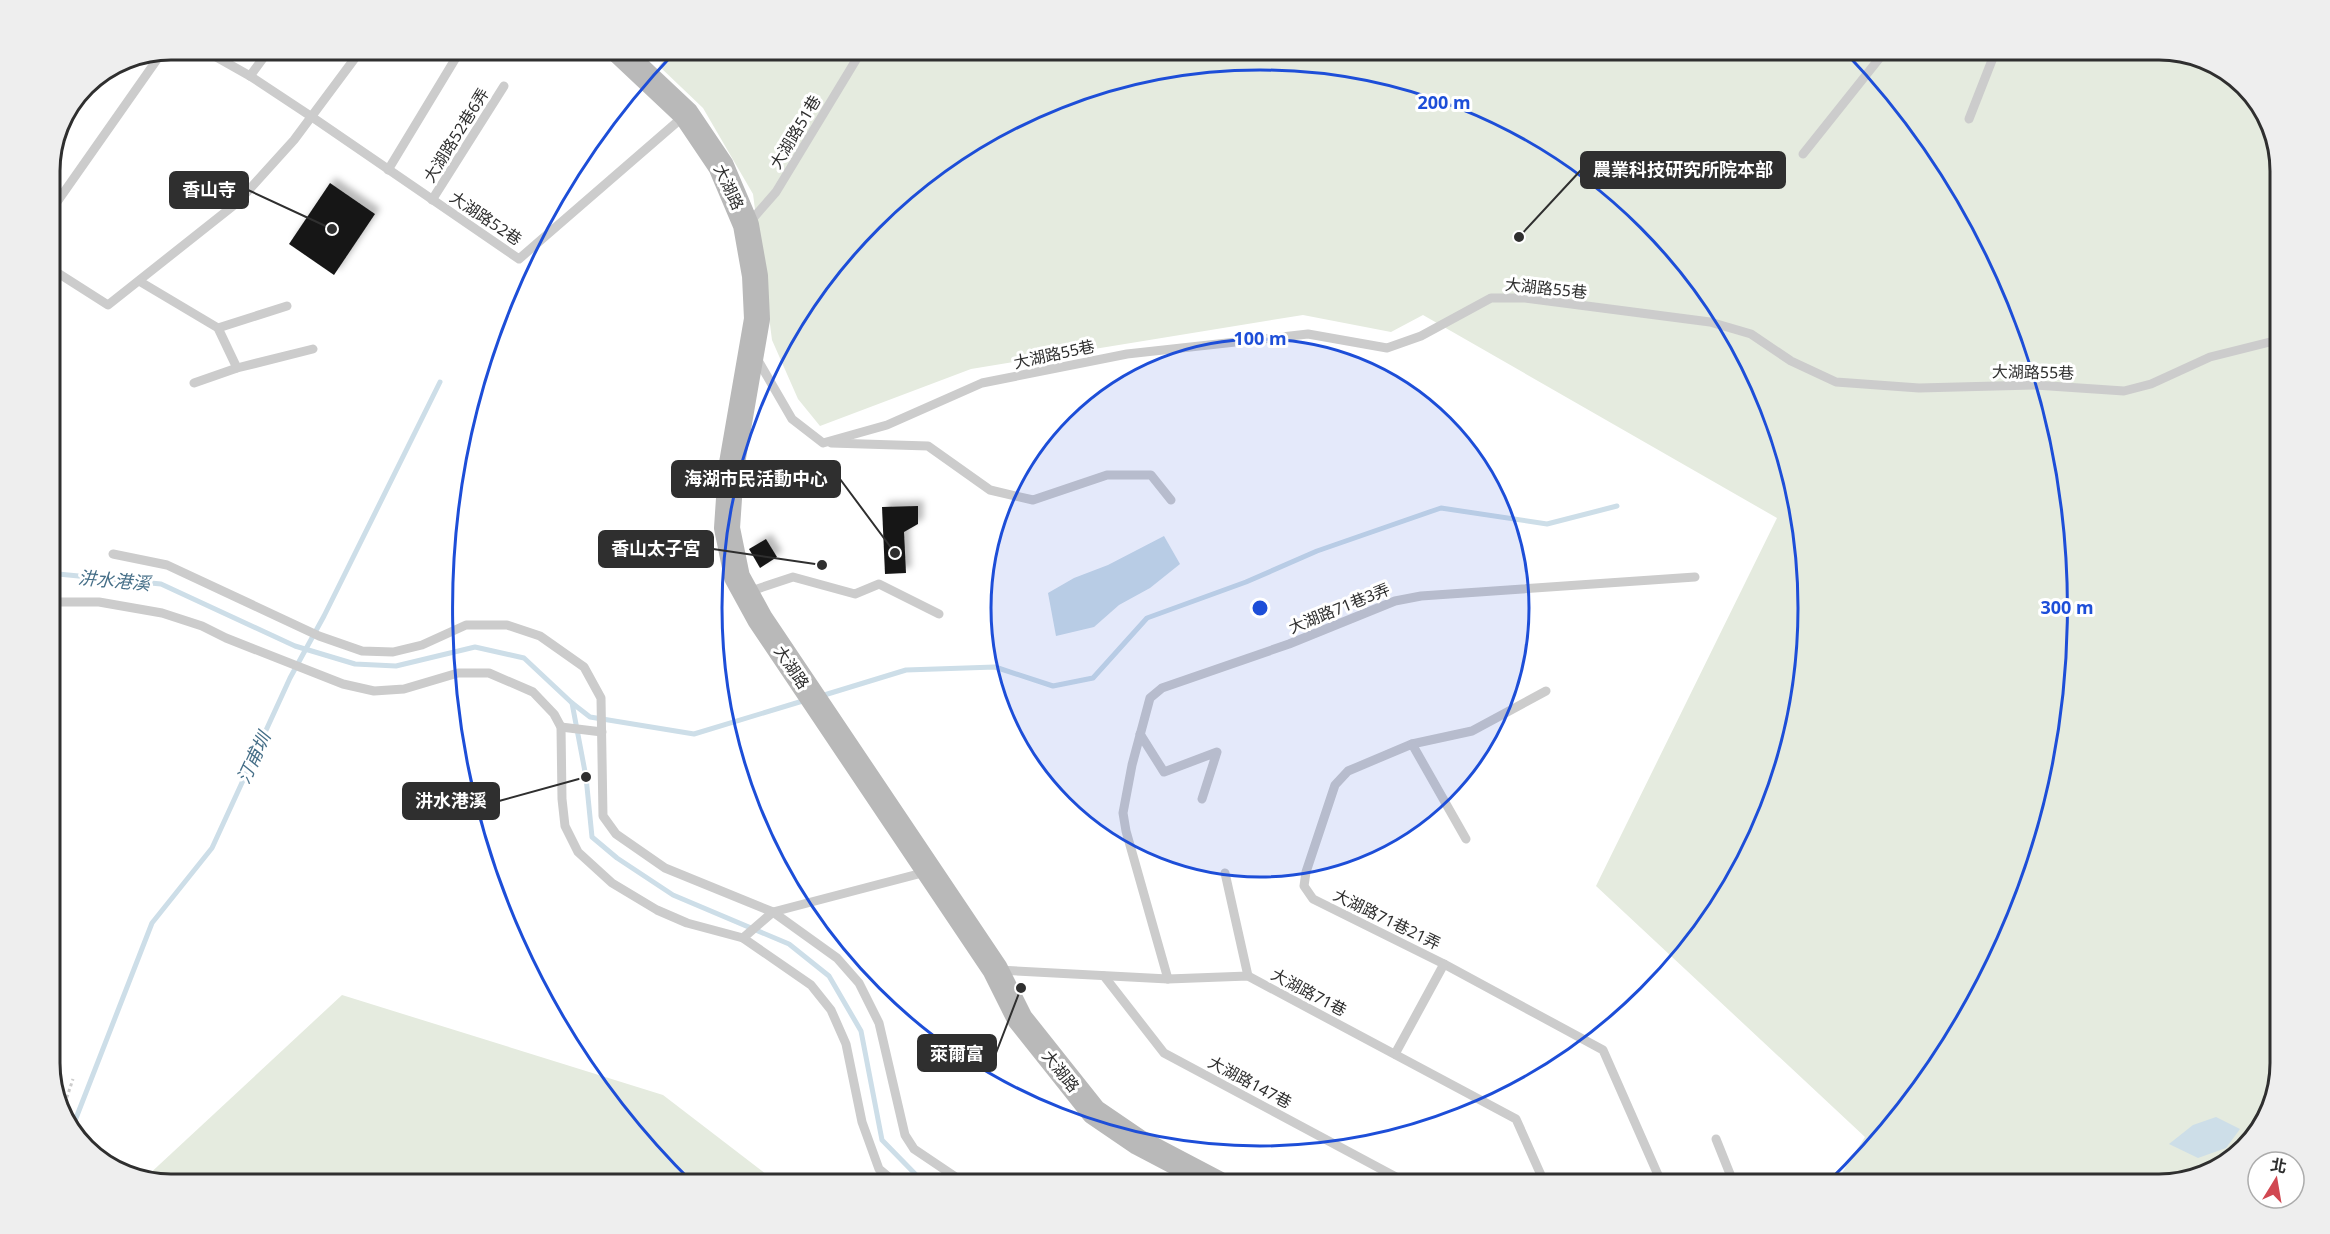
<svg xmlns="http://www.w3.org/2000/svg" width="2330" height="1234" font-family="'Noto Sans','Noto Sans TC',sans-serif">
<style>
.green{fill:#e5ebdf}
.water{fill:#cddee8}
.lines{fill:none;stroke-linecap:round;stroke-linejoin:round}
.stream{stroke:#cddee8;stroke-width:5}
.building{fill:#161616;filter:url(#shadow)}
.path{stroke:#ccc;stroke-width:3;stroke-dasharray:3 3;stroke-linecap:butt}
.lane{stroke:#ccc;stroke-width:9}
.secondary{stroke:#b9b9b9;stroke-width:26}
.ring{fill:none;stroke:#1d4ed8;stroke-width:3}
.labels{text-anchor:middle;stroke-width:6;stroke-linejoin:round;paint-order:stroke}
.street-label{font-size:16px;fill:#2f2f2f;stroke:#fff}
.water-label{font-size:18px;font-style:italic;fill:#466f88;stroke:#fff}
.rim{fill:none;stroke:#2f2f2f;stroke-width:3}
.centre{fill:#1d4ed8;stroke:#fff;stroke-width:3}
.ring-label{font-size:18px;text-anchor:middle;font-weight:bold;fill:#1d4ed8;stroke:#fff;stroke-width:6;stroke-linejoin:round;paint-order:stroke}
.leader{fill:none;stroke:#2f2f2f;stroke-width:2}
.callout-dot{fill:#2f2f2f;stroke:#fff;stroke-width:2}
.callout{fill:#2f2f2f;stroke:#2f2f2f;stroke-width:2}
.callout-label{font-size:18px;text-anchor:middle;font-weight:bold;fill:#fff}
</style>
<defs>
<filter id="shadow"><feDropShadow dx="5.5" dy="-5.5" stdDeviation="3" flood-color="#0004"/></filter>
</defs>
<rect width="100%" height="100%" fill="#fff"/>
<!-- green -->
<g class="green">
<polygon points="672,50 2159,50 2213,62 2260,104 2280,164 2280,1063 2268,1117 2226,1164 2159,1184 1835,1184 1865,1137 1596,886 1777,518 1423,315 1391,332 1303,315 971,369 820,426 798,399 772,340 753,194 703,108 659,66"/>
<polygon points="342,995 663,1095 779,1184 171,1184 145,1178"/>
</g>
<!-- water -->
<g class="water">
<polygon points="1164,536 1180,564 1150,588 1119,605 1094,627 1056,636 1048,593 1074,578 1108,565"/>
<polygon points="2216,1117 2240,1129 2226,1148 2198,1158 2169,1144 2193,1125"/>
</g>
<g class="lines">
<!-- stream -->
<g class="stream">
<polyline points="655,58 659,50"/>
<polyline points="50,575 58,574 161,584 295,646 355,664 396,666 475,647 524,658 572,703 586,777 592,837 617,858 673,895 789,944 829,976 861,1031 882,1140 925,1184"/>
<polyline points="821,696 906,670 995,667 1053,686 1093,678 1147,618 1246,582 1317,551 1441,508 1547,524 1617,506"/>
<polyline points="572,703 590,717 694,734 806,700"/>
<polyline points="71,1131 152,923 212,848 290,678 324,616 440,382"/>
</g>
</g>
<!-- building -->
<g class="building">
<polygon points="330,183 375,214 334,275 289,244"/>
<polygon points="918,506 918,524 904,532 906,573 885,574 882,507"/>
<polygon points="766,539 777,557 760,568 749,549"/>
</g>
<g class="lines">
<!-- path -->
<polyline class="path" points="63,1109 73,1079"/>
<!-- lane -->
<g class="lane">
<polyline points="204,50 250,76 312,117 519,259 684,116"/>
<polyline points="250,76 269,50"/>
<polyline points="1969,119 1996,50"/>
<polyline points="1803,154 1886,50"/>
<polyline points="388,170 457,56"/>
<polyline points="432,200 504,86"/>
<polyline points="50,212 163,51"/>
<polyline points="748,224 776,192 862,50"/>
<polyline points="50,268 108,305 238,202 294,140 361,50"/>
<polyline points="139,281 218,328 237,368"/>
<polyline points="218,328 287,306"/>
<polyline points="2274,341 2280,352"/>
<polyline points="756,357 792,419 823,443 887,425 982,383 1127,354 1308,334 1387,348 1421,336 1491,298 1525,298 1710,322 1751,334 1791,361 1836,382 1919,388 2035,385 2124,391 2151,384 2210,357 2274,341 2280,336"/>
<polyline points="194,383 237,368 313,349"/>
<polyline points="831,443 928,446 990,490 1033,500 1107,475 1151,475 1171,500"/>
<polyline points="113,554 167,565 319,636 362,651 393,652 422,645 466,625 507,625 540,636 584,667 601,698 603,816 616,834 665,868 773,912 837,958 859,983 879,1023 905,1135 914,1149 966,1184"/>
<polyline points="748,592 793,577 855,594 879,584 939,614"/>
<polyline points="50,602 99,602 162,613 202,626 226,638 343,684 374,691 404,689 458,673 489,673 533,692 554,714 561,727 562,799 565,826 578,852 612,883 657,910 687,923 743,938 811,985 831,1010 846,1044 862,1122 879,1169 897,1184"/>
<polyline points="1546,691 1472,731 1412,744 1348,771 1335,785 1306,872 1304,886 1313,899 1444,964 1603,1050 1662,1184"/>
<polyline points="561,727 602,732"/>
<polyline points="1140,734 1164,772 1217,752 1202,799"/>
<polyline points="1412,744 1466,839"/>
<polyline points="1225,873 1248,976"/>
<polyline points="743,938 773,912 926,872"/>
<polyline points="998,970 1168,979 1248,976 1516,1119 1545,1184"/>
<polyline points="1104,976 1164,1053 1409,1184"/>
<polyline points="1168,979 1126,831 1123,813 1132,765 1150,698 1162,688 1289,644 1395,601 1421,596 1695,577"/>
<polyline points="1395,1054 1444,964"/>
<polyline points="1716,1139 1734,1184"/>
</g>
<!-- secondary -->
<polyline class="secondary" points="618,50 686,114 721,166 746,225 755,276 757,319 731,469 727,528 737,577 760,619 995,969 1020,1019 1094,1112 1138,1142 1218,1184"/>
</g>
<!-- distance rings -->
<circle cx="1260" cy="608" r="269" fill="#1d4ed8" fill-opacity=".12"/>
<g class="ring">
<circle cx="1260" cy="608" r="269"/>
<circle cx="1260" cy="608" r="538"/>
<path d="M694 1184A807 807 0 0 1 675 52M1845 52A807 807 0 0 1 1826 1184"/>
</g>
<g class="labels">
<!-- street labels -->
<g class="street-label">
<text transform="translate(795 132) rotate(-59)" y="6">大湖路51巷</text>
<text transform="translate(456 135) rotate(-58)" y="6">大湖路52巷6弄</text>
<text transform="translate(729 187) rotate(65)" y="6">大湖路</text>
<text transform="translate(486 218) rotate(34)" y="6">大湖路52巷</text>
<text transform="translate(1546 288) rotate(6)" y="6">大湖路55巷</text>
<text transform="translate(1054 354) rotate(-12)" y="6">大湖路55巷</text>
<text transform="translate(2033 372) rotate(1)" y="6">大湖路55巷</text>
<text transform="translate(1339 608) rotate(-22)" y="6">大湖路71巷3弄</text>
<text transform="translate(792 667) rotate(56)" y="6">大湖路</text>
<text transform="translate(1387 919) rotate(26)" y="6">大湖路71巷21弄</text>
<text transform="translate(1309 992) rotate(28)" y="6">大湖路71巷</text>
<text transform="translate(1061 1071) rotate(51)" y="6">大湖路</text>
<text transform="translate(1250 1082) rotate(28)" y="6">大湖路147巷</text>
</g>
<!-- water labels -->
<g class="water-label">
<text transform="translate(114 581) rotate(5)" y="6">汫水港溪</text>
<text transform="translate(254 758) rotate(-65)" y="6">汀甫圳</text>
</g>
</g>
<!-- crop -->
<path d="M0 0H2330V1234H0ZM171 60H2159A111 111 0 0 1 2270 171V1063A111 111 0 0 1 2159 1174H171A111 111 0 0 1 60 1063V171A111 111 0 0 1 171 60Z" fill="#eee" fill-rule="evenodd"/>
<path class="rim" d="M171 60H2159A111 111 0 0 1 2270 171V1063A111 111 0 0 1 2159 1174H171A111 111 0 0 1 60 1063V171A111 111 0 0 1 171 60Z"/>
<circle cx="1260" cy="608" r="9" class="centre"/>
<g class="ring-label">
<text x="1444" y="109">200 m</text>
<text x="1260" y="345">100 m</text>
<text x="2067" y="614">300 m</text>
</g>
<!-- callouts -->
<path class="leader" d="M1519 237L1581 170M332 229L248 190M895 553L840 479M822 565L713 549M586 777L499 801M1021 988L996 1053"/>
<g class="callout-dot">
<circle cx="1519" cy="237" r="6"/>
<circle cx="332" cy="229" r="6"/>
<circle cx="895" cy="553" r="6"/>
<circle cx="822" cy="565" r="6"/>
<circle cx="586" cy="777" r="6"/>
<circle cx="1021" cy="988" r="6"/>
</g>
<g class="callout">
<rect x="1581" y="152" width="204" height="36" rx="6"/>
<rect x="170" y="172" width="78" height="36" rx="6"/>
<rect x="672" y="461" width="168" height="36" rx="6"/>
<rect x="599" y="531" width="114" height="36" rx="6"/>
<rect x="403" y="783" width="96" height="36" rx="6"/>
<rect x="918" y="1035" width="78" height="36" rx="6"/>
</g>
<g class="callout-label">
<text x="1683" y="176">農業科技研究所院本部</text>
<text x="209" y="196">香山寺</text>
<text x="756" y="485">海湖市民活動中心</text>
<text x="656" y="555">香山太子宮</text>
<text x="451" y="807">汫水港溪</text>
<text x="957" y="1060">萊爾富</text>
</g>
<!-- north arrow -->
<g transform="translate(2276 1180) rotate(11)"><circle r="28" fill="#ffffff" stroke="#acacac" stroke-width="1.5"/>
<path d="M0-4.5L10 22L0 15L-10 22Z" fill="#d14751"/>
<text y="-9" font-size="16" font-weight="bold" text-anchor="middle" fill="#2f2f2f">北</text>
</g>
</svg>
